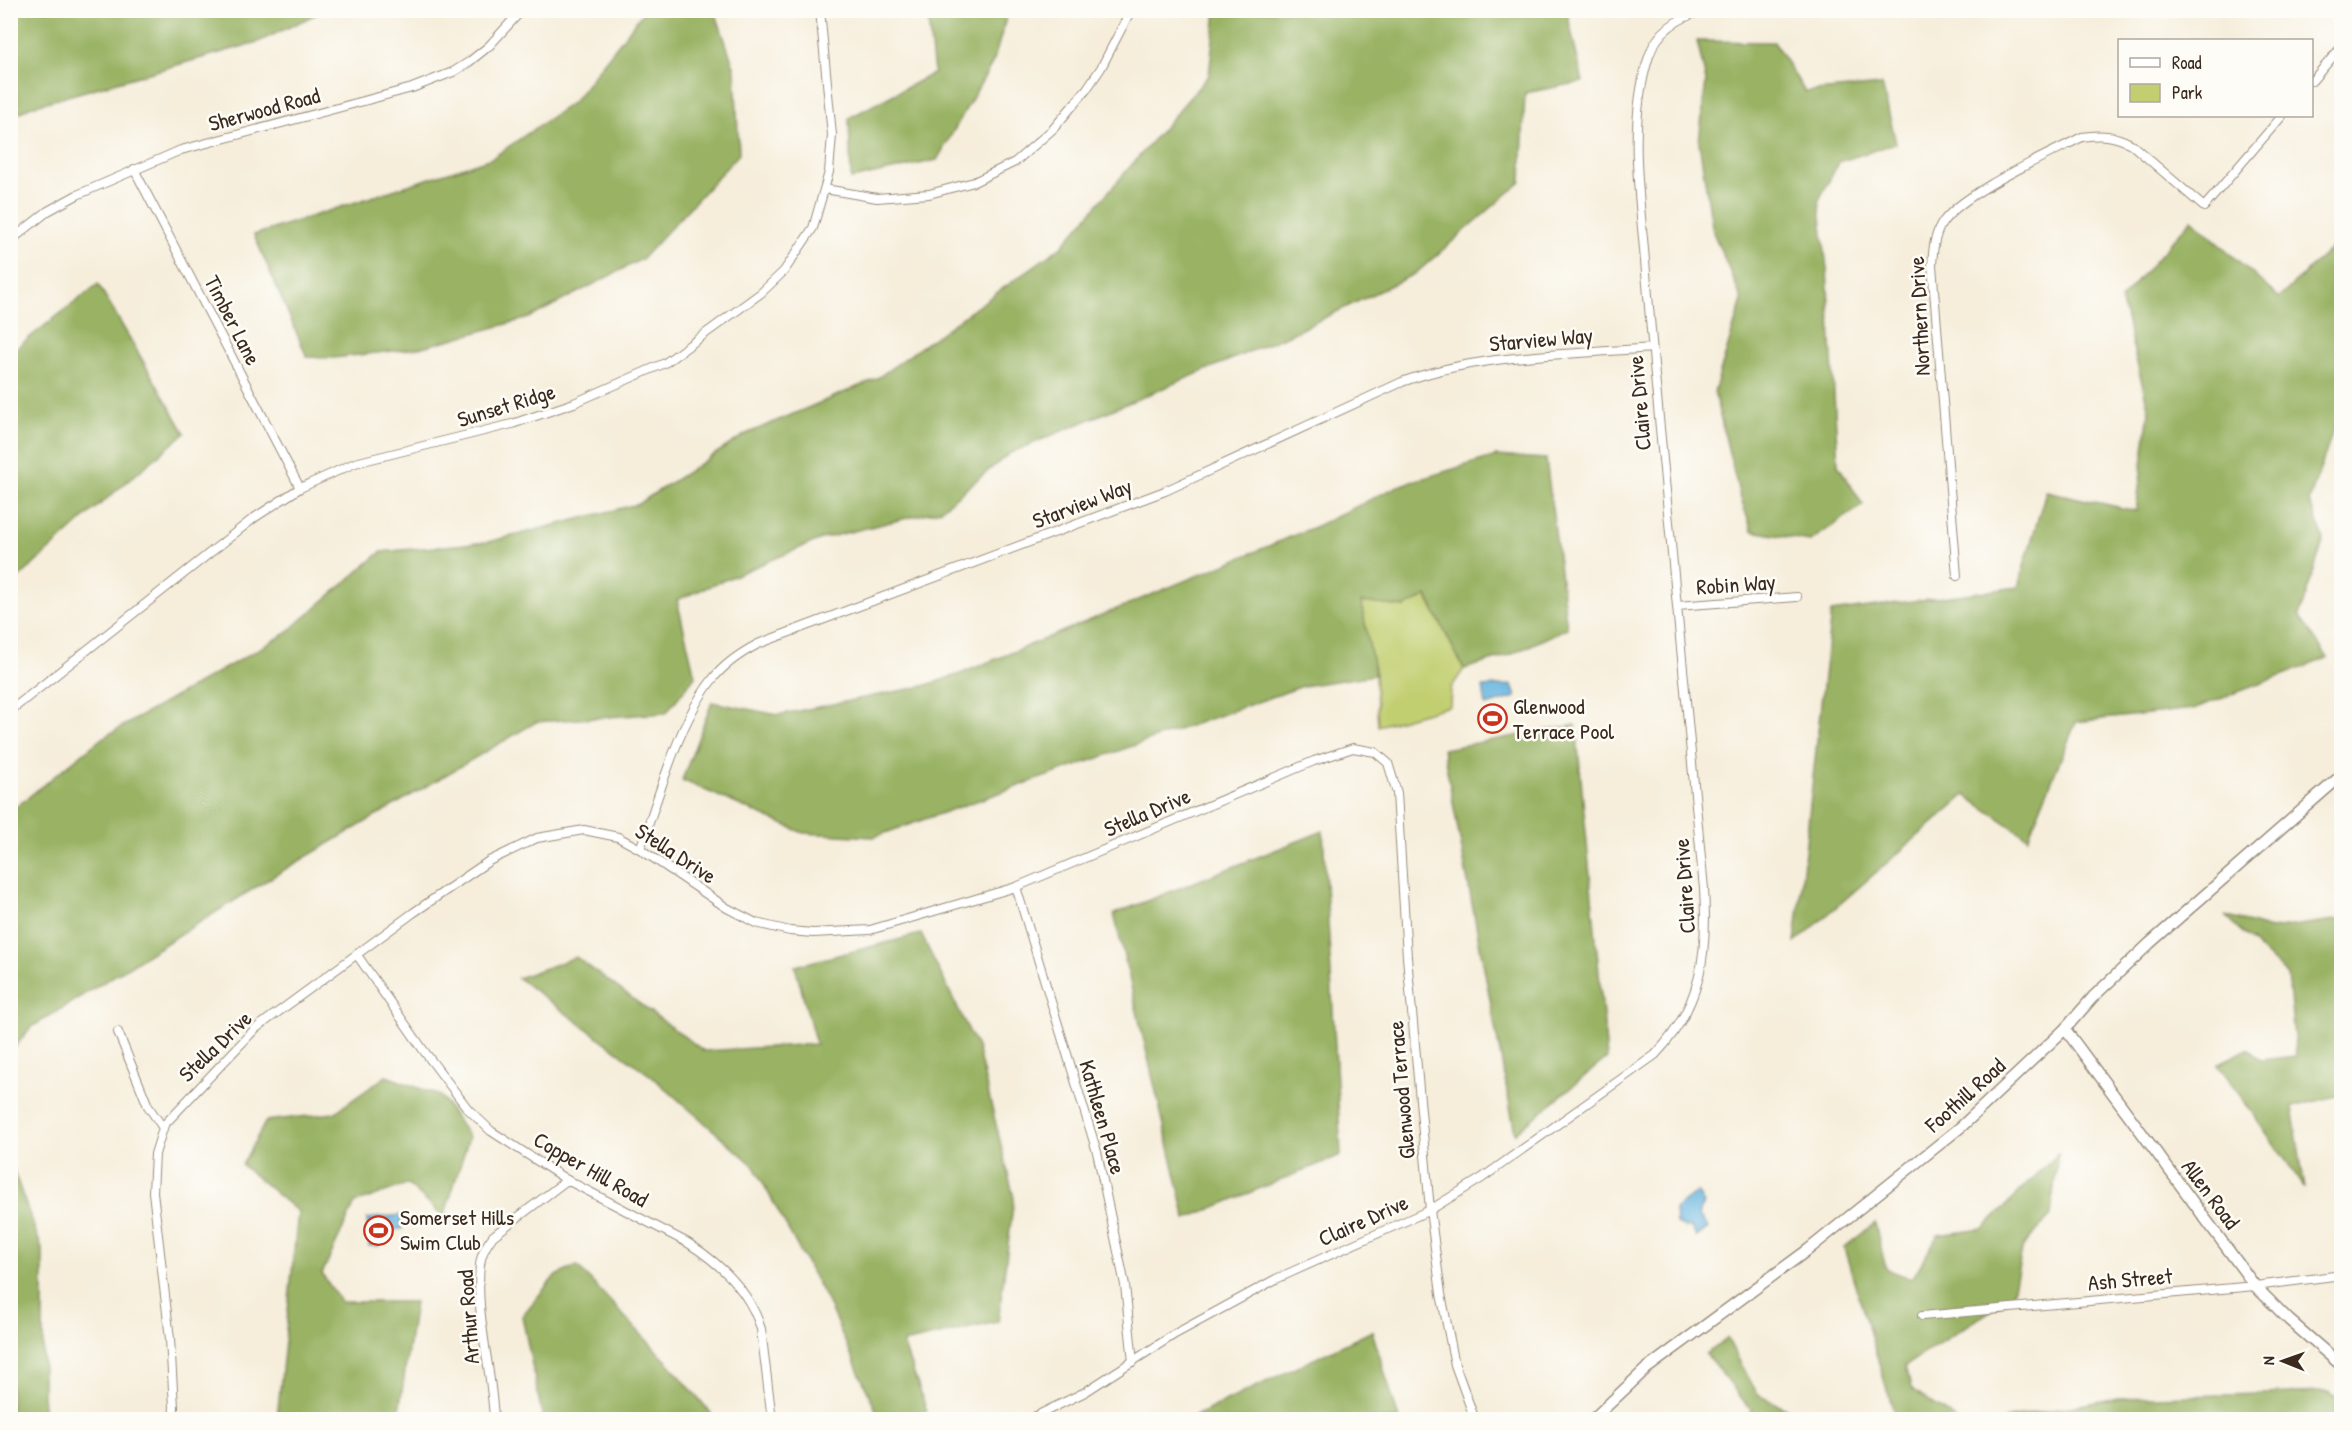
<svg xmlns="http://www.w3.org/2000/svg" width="2352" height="1430" font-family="'Patrick Hand',sans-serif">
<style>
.green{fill:#c2cf71;stroke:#7e7c48;stroke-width:1.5}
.forest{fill:#99b263;stroke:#6a6e40;stroke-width:1.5}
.water{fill:#65b5e0;stroke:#50707f;stroke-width:1.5}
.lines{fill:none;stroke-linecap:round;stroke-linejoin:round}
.minor-casing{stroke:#988c7c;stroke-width:10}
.tertiary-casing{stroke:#988c7c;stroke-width:13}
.minor{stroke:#fff;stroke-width:8}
.tertiary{stroke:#fff;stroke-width:10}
.labels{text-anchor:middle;stroke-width:5;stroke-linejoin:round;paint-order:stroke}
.street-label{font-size:22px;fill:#3b2a1e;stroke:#fdfcf7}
.poi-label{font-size:22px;fill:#3b2a1e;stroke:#fdfcf7;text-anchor:start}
</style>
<rect width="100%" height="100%" fill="#fdfcf7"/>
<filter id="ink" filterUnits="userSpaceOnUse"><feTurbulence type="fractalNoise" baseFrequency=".0167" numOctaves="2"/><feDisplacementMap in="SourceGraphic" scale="12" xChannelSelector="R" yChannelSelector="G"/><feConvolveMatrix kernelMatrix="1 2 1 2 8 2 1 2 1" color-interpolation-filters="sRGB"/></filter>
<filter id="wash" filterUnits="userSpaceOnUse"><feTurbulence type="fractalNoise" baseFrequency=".008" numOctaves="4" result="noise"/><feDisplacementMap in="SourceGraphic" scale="24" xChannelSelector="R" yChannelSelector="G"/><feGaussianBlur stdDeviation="1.35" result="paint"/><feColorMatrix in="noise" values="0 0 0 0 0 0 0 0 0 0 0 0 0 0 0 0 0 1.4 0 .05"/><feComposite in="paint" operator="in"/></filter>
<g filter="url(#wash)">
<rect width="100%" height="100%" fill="#f6eedb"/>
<!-- green -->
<polygon class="green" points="1426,596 1464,669 1451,688 1450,706 1378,726 1375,675 1360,602 1405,607"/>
<!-- forest -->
<g class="forest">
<polygon points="11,10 323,10 323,11 258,42 29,107 11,118"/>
<polygon points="644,11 715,11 735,70 739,154 642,259 529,318 419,348 333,358 307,357 254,235 492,158 573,102"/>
<polygon points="927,11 1008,11 994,60 937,160 851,179 849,118 934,73"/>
<polygon points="1216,11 1571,11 1567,13 1583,82 1525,93 1521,182 1416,273 1291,334 1010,453 940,510 821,539 677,600 695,676 666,713 536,722 277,874 30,1028 11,1052 11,811 102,738 285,634 381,552 488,542 638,504 746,434 876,379 1062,246 1209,75"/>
<polygon points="1697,41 1774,42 1805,92 1882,85 1896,143 1839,162 1819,200 1827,269 1838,465 1863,505 1810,541 1752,531 1739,493 1714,392 1742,300 1713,232 1699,142 1706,81"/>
<polygon points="2192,219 2279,298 2335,244 2341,248 2341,407 2309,502 2324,539 2299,616 2328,658 2193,709 2076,722 2028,838 1965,795 1795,943 1831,612 2018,587 2046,491 2136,511 2149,411 2121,299"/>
<polygon points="98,284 185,433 91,512 11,585 11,352"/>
<polygon points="1496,456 1546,459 1567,628 1510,655 1464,669 1427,596 1405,607 1361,602 1375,675 1303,686 874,837 803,833 682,780 712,702 778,715 924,686 960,674 1319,525 1398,486"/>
<polygon points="1576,725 1607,1058 1515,1133 1443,749"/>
<polygon points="1323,831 1341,1155 1186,1219 1114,914"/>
<polygon points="2225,916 2271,929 2341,919 2341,1095 2292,1107 2305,1188 2218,1064 2248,1049 2261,1060 2296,1056 2288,976"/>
<polygon points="921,934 977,1047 1014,1198 998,1322 903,1343 927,1411 880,1419 826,1299 753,1165 651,1076 518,978 576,957 704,1051 816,1044 795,966"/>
<polygon points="386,1076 441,1096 469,1137 444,1217 407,1184 355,1203 322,1274 341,1302 415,1302 398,1419 277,1419 298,1212 242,1165 266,1121 334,1113"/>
<polygon points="2058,1153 2051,1216 2023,1246 2012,1297 1906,1365 1911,1388 1955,1419 1896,1419 1844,1248 1875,1223 1886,1269 1912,1279 1938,1235 1983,1229"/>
<polygon points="10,1161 43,1252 43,1419 11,1419"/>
<polygon points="577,1266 672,1367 711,1413 712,1419 543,1419 522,1316 554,1277"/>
<polygon points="1372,1331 1399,1419 1189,1419"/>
<polygon points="1727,1338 1758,1395 1808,1419 1742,1419 1752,1411 1706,1354"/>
<polygon points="2328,1392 2341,1400 2341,1419 2004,1419 2118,1398"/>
</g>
<!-- water -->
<g class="water">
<polygon points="1512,685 1516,697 1486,706 1483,687"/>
<polygon points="1697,1192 1704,1204 1698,1214 1708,1228 1697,1237 1690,1227 1685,1228 1676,1223 1675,1209"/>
<polygon points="400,1215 402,1229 378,1231 379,1246 369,1246 367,1219"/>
</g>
</g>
<g filter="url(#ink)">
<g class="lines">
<defs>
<g id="minor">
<polyline points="2312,81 2342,46"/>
<polyline points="134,169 300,488"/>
<polyline points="825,189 877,198 929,194 974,182 1015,162 1053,129 1086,90 1101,68 1131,10"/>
<polyline points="10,241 48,211 77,195 181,150 412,88 453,72 469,62 489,46 522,10"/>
<path d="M1957,576L1932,265C1933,251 1934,237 1941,225C1959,194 2048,155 2082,137C2101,134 2114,135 2131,144L2204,207L2282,116"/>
<polyline points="1677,606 1797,597"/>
<polyline points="10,711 254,518 300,488 355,463 512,424 574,403 665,363 761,293 784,271 813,228 829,172 832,135 820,10"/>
<path d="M640,849C659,797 678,723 712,680C724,664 741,653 758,644L1165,491L1402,382C1480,353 1570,355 1652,348"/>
<polyline points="1016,887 1097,1152 1125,1285 1133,1362"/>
<path d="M357,955L424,1051L468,1109L491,1131L567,1180L688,1243C721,1264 750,1291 761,1329L772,1420"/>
<polyline points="118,1032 148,1106 163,1128"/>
<polyline points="1922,1316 2255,1286 2342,1275"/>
<polyline points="173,1420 174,1407 170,1339 153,1192 155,1154 164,1125 255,1029 413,913 489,861 537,838 584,830 618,837 640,849 727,908 756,923 790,931 813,933 870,930 1016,887 1314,761 1353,748 1375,752 1388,763 1397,793 1407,957 1430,1210 1441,1294 1455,1365 1475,1420"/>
<path d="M494,1420C492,1369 475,1315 480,1265C481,1254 486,1245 493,1236L567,1180"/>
<path d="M1028,1420L1085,1392L1175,1334L1276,1279L1430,1210L1482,1178L1655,1055C1702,1006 1708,953 1704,889C1687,718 1671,547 1655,376C1651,330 1647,284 1643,238C1637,177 1630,115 1649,56C1658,29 1681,16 1707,10"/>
</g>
<g id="tertiary">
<polyline points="2065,1029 2255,1286 2289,1320 2342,1366"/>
<polyline points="1592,1420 1646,1369 1809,1249 1962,1126 2065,1029 2093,997 2150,943 2342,775"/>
</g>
</defs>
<!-- minor casing -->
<use href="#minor" class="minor-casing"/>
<!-- tertiary casing -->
<use href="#tertiary" class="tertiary-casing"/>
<!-- minor -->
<use href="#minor" class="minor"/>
<!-- tertiary -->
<use href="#tertiary" class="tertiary"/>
</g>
</g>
<!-- icons -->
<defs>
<symbol id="stadium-ring" viewBox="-11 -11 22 22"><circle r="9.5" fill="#fdfcf7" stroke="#c8321e" stroke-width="1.5"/><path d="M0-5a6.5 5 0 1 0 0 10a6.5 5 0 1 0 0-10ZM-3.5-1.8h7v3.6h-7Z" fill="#c8321e"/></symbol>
</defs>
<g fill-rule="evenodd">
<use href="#stadium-ring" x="1476" y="702" width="33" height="33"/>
<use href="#stadium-ring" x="362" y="1214" width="33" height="33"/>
</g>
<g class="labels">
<!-- street labels -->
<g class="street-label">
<text transform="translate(264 109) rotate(-15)" y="8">Sherwood Road</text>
<text transform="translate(1919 316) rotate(-93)" y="8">Northern Drive</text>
<text transform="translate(233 320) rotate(63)" y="8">Timber Lane</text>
<text transform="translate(1541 339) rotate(-5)" y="8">Starview Way</text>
<text transform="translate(1639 403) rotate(-95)" y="8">Claire Drive</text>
<text transform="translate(506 405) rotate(-17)" y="8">Sunset Ridge</text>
<text transform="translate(1082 503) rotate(-21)" y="8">Starview Way</text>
<text transform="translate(1736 584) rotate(-4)" y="8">Robin Way</text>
<text transform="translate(1147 812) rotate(-23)" y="8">Stella Drive</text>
<text transform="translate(676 853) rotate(33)" y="8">Stella Drive</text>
<text transform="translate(1684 886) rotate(-94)" y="8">Claire Drive</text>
<text transform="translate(215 1046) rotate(-44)" y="8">Stella Drive</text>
<text transform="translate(1401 1090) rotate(-95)" y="8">Glenwood Terrace</text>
<text transform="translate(1965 1095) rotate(-42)" y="8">Foothill Road</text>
<text transform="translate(1103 1117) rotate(74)" y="8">Kathleen Place</text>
<text transform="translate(591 1169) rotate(30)" y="8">Copper Hill Road</text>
<text transform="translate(2211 1194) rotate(53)" y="8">Allen Road</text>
<text transform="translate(1363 1220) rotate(-24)" y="8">Claire Drive</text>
<text transform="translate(2130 1279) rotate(-5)" y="8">Ash Street</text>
<text transform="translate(468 1317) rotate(-94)" y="8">Arthur Road</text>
</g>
<!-- poi labels -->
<g class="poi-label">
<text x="1513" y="714">Glenwood<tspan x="1513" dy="25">Terrace Pool</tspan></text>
<text x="400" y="1225">Somerset Hills<tspan x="400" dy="25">Swim Club</tspan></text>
</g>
</g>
<!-- margin -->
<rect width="2352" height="1430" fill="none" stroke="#fdfcf7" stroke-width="36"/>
<!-- legend -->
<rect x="2118" y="39" width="195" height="78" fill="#fdfcf7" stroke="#afa8a0" stroke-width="1.5"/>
<rect x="2130" y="58" width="30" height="9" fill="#ffffff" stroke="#afa8a0" stroke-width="1.5"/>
<text x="2172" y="69" font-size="18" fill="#3b2a1e">Road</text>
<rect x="2130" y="84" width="30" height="18" fill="#c2cf71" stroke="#afa8a0" stroke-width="1.5"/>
<text x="2172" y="99" font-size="18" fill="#3b2a1e">Park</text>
<!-- north arrow -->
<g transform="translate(2283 1361) rotate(271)" stroke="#fdfcf7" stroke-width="4.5" paint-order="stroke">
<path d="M0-4.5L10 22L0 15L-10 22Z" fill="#3b2a1e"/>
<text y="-9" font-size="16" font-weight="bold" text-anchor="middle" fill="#3b2a1e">N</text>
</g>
</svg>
